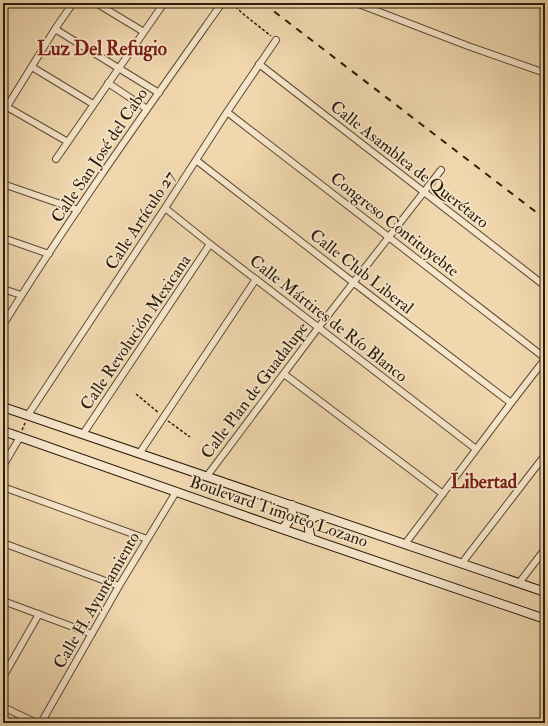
<svg xmlns="http://www.w3.org/2000/svg" width="548" height="726" font-family="'IM FELL Double Pica',serif">
<style>
.lines{fill:none;stroke-linecap:round;stroke-linejoin:round}
.street-casing{stroke:#5d4b34;stroke-width:8}
.secondary-casing{stroke:#2c1c0b;stroke-width:10}
.path{stroke:#2c1c0b;stroke-width:1.5;stroke-dasharray:3 2;stroke-linecap:butt}
.street{stroke:#f5e5ca;stroke-width:6}
.secondary{stroke:#f5e5ca;stroke-width:8}
.rail{stroke:#2c1c0b;stroke-width:2;stroke-dasharray:7 7;stroke-linecap:butt}
.labels{text-anchor:middle;stroke-width:3.5;stroke-linejoin:round;paint-order:stroke}
.street-label{font-size:17px;fill:#2c1c0b;stroke:#f5e5ca}
.quarter-label{font-size:19px;font-weight:bold;fill:#7a1f14;stroke:#f5e5ca}
</style>
<rect width="100%" height="100%" fill="#f0d7ae"/>
<filter id="stains"><feTurbulence type="fractalNoise" baseFrequency=".005" numOctaves="4"/><feColorMatrix values="0 0 0 0 .2 0 0 0 0 .09 0 0 0 0 .02 0 0 0 .5 -.17"/></filter>
<radialGradient id="worn" r=".72"><stop offset=".6" stop-color="#630" stop-opacity="0"/><stop offset="1" stop-color="#630" stop-opacity=".3"/></radialGradient>
<g class="lines">
<g class="street-casing">
<path id="street" d="M 96,3 L 144,32
M 356,3 L 468,46 L 545,73
M 55,29 L 159,93
M 259,64 L 545,286
M 32,67 L 93,104
M 108,83 L 147,109
M 7,107 L 68,142
M 227,112 L 545,358
M 3,113 L 55,29 L 73,3
M 56,159 L 164,3
M 196,160 L 354,283 L 511,403
M 3,184 L 78,210
M 165,208 L 210,244 L 476,449
M 3,238 L 49,254
M 3,289 L 21,295
M 3,325 C 71,215 147,109 222,3
M 284,374 L 443,494
M 28,415 L 165,208 L 227,112 L 276,40
M 83,434 L 210,244
M 139,454 L 256,279
M 3,466 L 20,437
M 207,476 L 318,328 L 441,170
M 3,487 L 147,539
M 3,543 L 119,586
M 405,544 L 511,403 L 545,359
M 462,563 L 545,455
M 519,583 L 545,549
M 3,601 L 92,634
M 3,677 L 39,614
M 3,707 L 37,723
M 41,723 L 119,586 L 176,492"/>
</g>
<g class="secondary-casing">
<path id="secondary" d="M 3,407 L 545,592
M 3,431 L 282,529 L 545,619
M 282,529 C 289,522 294,516 292,505
M 311,539 C 308,528 306,518 320,515"/>
</g>
<path class="path" d="M 232,3 L 242,13 L 271,36
M 136,394 L 159,413
M 168,421 L 190,437
M 22,430 L 25,423"/>
<use href="#street" class="street"/>
<use href="#secondary" class="secondary"/>
<path class="rail" d="M 263,3 L 545,219"/>
</g>
<g class="labels">
<g class="street-label">
<text transform="translate(99 155) rotate(-56)" y="6">Calle San José del Cabo</text>
<text transform="translate(410 164) rotate(38)" y="6">Calle Asamblea de Querétaro</text>
<text transform="translate(140 220) rotate(-57)" y="6">Calle Artículo 27</text>
<text transform="translate(395 224) rotate(38)" y="6">Congreso Contituyebte</text>
<text transform="translate(362 271) rotate(38)" y="6">Calle Club Liberal</text>
<text transform="translate(329 318) rotate(38)" y="6">Calle Mártires de Río Blanco</text>
<text transform="translate(135 332) rotate(-56)" y="6">Calle Revolución Mexicana</text>
<text transform="translate(254 390) rotate(-53)" y="6">Calle Plan de Guadalupe</text>
<text transform="translate(279 511) rotate(19)" y="6">Boulevard Timoteo Lozano</text>
<text transform="translate(96 600) rotate(-60)" y="6">Calle H. Ayuntamiento</text>
</g>
<g class="quarter-label">
<text x="102" y="55">Luz Del Refugio</text>
<text x="484" y="488">Libertad</text>
</g>
</g>
<rect width="548" height="726" fill="none" stroke="#f0d7ae" stroke-width="16"/>
<rect x="4" y="4" width="540" height="718" fill="none" stroke="#2c1c0b" stroke-width="2"/>
<rect x="8" y="8" width="532" height="710" fill="none" stroke="#2c1c0b"/>
<rect width="100%" height="100%" filter="url(#stains)"/>
<rect width="100%" height="100%" fill="url(#worn)"/>
</svg>
